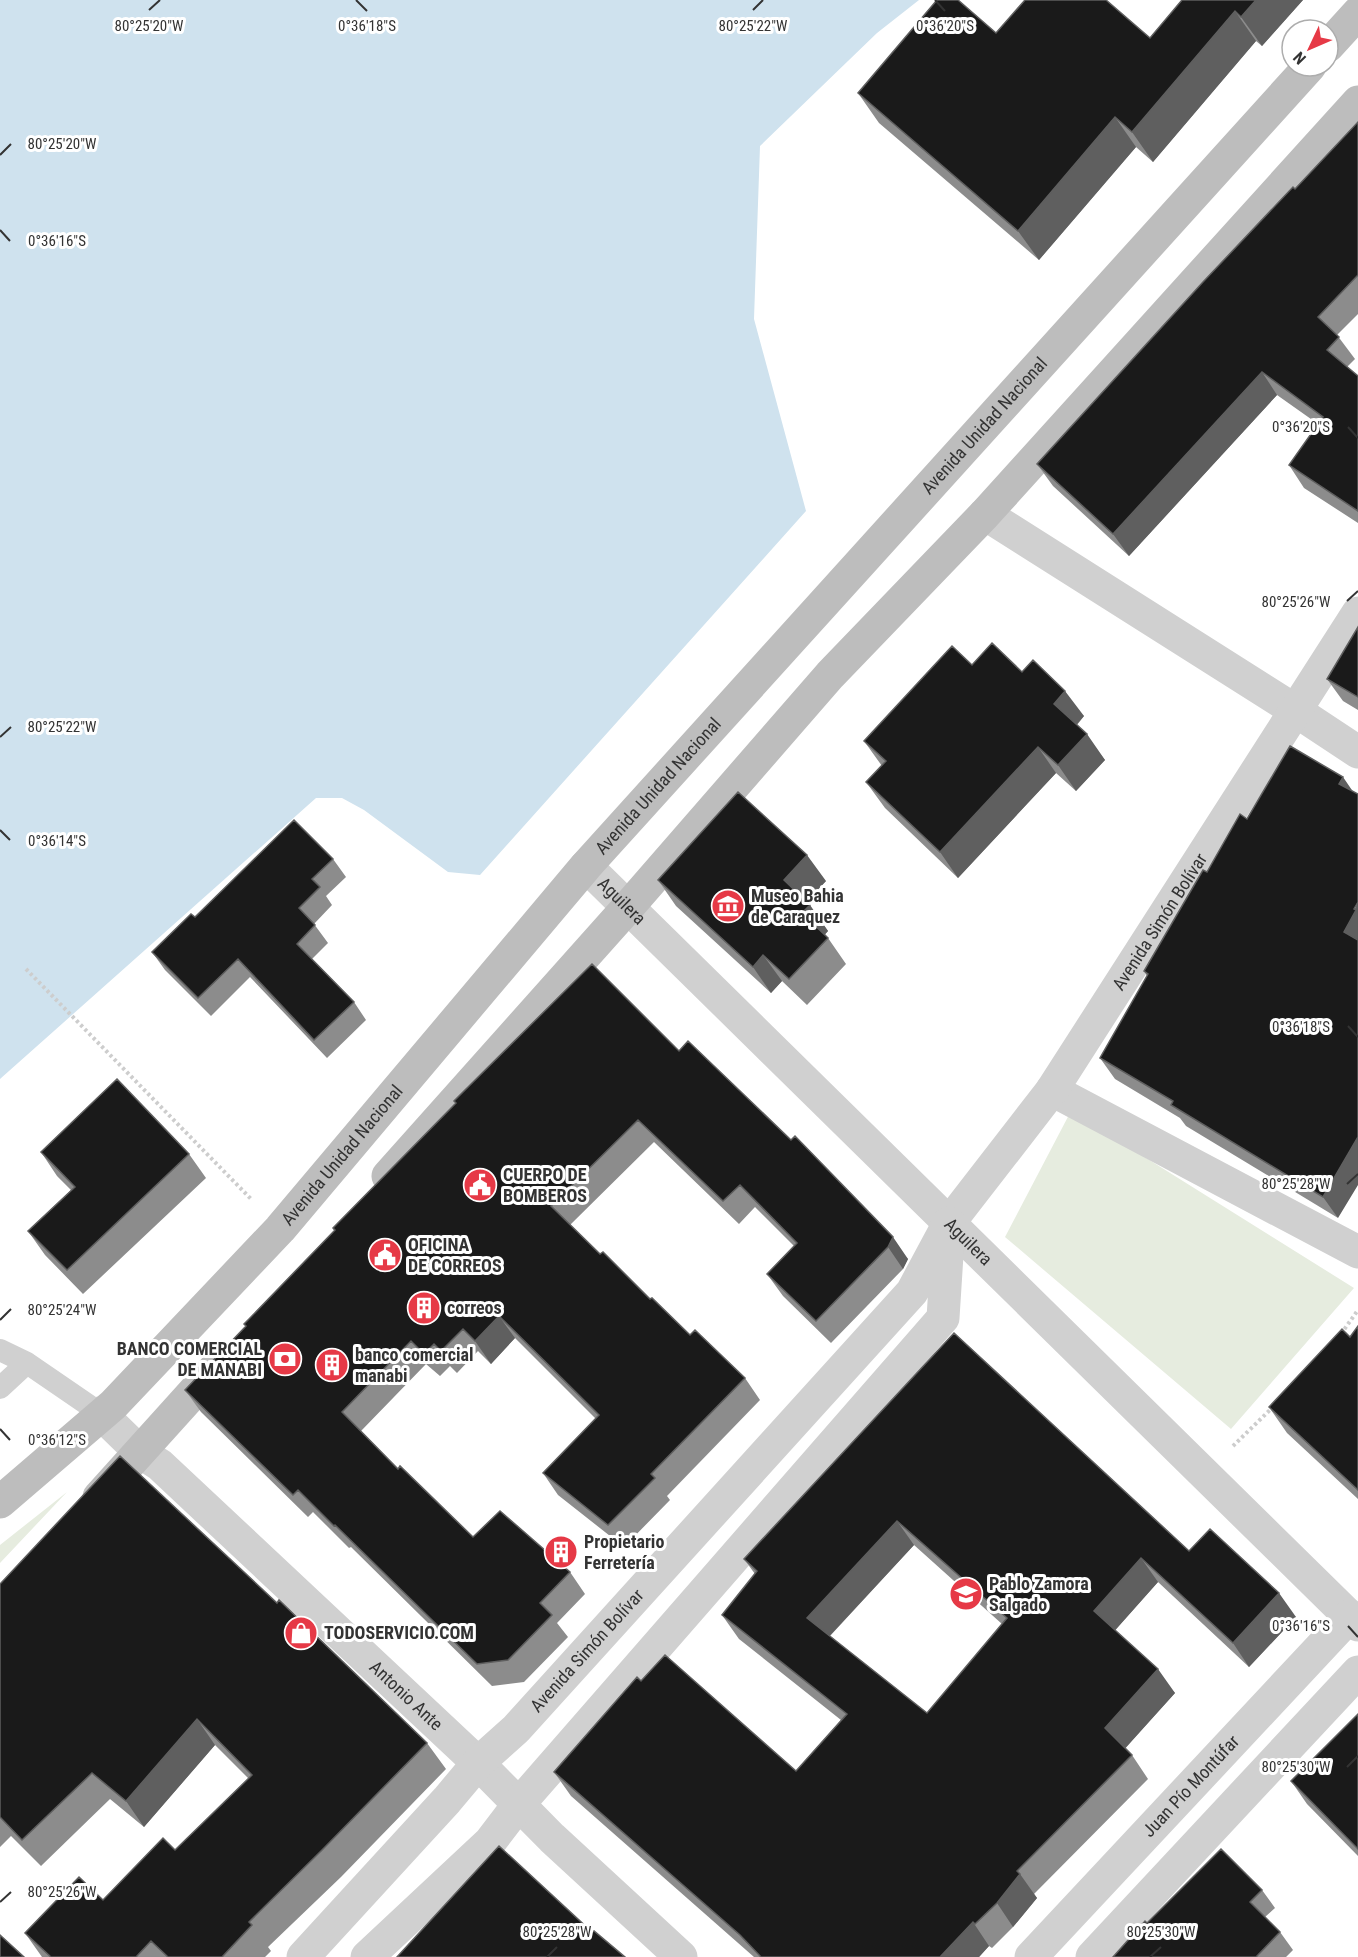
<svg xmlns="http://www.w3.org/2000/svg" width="1358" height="1957" font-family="'Roboto Condensed',sans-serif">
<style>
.green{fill:#e6ecdf}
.water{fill:#cfe2ee}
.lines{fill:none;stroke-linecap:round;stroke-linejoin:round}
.path{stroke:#cdcdcd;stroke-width:4;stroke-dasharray:3 3;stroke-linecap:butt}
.service{stroke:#d0d0d0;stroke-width:22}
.pedestrian{stroke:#d0d0d0;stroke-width:33}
.minor{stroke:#d0d0d0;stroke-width:33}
.secondary{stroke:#bdbdbd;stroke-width:33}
.wall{fill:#8c8c8c;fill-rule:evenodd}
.shaded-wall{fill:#5f5f5f}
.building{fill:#1a1a1a;stroke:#5f5f5f;stroke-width:1.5;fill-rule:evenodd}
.ticks{fill:none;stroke:#333;stroke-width:2}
.labels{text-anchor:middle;stroke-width:6;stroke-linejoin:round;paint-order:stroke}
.street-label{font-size:18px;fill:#333;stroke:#fff}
.poi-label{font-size:18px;font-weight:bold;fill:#333;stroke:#fff;text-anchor:start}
.ticks-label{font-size:15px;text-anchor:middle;fill:#333;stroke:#fff;stroke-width:6;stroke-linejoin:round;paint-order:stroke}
</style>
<rect width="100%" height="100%" fill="#fff"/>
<path class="green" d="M 1071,1111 L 1354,1288 L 1231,1429 L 1005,1237 Z
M 67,1492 L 0,1563 L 0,1545 Z"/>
<path class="water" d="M 0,0 L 919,0 L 877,33 L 760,146 L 754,319 L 806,511 L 480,875 L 448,872 L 364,810 L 342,798 L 316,798 L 0,1079 Z"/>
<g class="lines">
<path class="path" d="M 26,969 L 252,1200
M 1341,1334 L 1358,1310
M 1233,1446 L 1273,1407"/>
<path class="service" d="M 0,1350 L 27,1363 L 100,1413
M 0,1388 L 27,1363"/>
<path class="pedestrian" d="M 985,514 L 1296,711"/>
<g class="minor">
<path d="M 1296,711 L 1358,752"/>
<path id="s1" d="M 586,866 L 1358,1625"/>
<path d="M 1052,1090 L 1358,1252"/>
<path id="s2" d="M 949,1223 L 1052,1090 L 1358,613"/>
<path id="s3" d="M 100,1413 L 140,1452 L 160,1465 L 478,1763 L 552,1838 L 681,1957"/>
<path id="s4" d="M 303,1957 L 447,1800 L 478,1763 L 516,1729 L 912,1292 L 949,1223 L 943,1318 L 519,1804 L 490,1842 L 367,1957"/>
<path id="s5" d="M 1031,1957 L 1350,1616"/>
<path d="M 1092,1957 L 1358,1672"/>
</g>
<g class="secondary">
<path d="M 1328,46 L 1358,13"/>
<path d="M 388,1176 L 629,906 L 830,675 L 985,514 L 1358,102"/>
<path d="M 99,1497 L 219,1364"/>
<path id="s6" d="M 0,1502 L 113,1405 L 280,1229 L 586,866 L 1310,66"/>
</g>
</g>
<path class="wall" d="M 1182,0 L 1303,0 L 1262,46 L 1256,41 L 1153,162 L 1136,147 L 1039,260 L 879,123 L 858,93 L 996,33 L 1150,38 Z
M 1358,122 L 1358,314 L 1337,335 L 1355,359 L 1347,367 L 1358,376 L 1358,523 L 1304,488 L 1289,465 L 1318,424 L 1277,395 L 1129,556 L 1053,486 L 1037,464 Z
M 1358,627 L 1358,710 L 1343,701 L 1327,679 Z
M 972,665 L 1022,672 L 1084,716 L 1077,725 L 1105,760 L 1076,791 L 1056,773 L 958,878 L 885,808 L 866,782 L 882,766 L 864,741 Z
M 333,859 L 346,877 L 326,896 L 332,905 L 314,924 L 328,943 L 312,959 L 354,1002 L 366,1020 L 327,1058 L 250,977 L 211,1016 L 165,970 L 152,952 L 195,917 Z
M 1203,870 L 1338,1218 L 1186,1126 L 1180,1118 L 1115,1079 L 1100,1058 L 1147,976 L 1144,971 Z
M 658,880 L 826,881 L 807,902 L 828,931 L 825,934 L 828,938 L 846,964 L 807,1005 L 782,981 L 771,993 L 676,906 Z
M 679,1051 L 908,1259 L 903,1269 L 831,1343 L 783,1296 L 767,1274 L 794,1246 L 755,1207 L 739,1224 L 654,1142 L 570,1225 L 600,1254 L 690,1335 L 745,1378 L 760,1400 L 667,1496 L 670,1500 L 624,1547 L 558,1495 L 543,1473 L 596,1419 L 515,1338 L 491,1364 L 478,1351 L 457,1373 L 450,1366 L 440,1376 L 426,1364 L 361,1431 L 398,1469 L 473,1537 L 570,1572 L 585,1594 L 557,1623 L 568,1637 L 524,1682 L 492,1686 L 351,1547 L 349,1548 L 313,1512 L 308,1517 L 201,1412 L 185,1390 L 246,1327 L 244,1324 L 334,1231 L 333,1228 Z
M 41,1152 L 189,1154 L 206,1178 L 83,1294 L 45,1255 L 28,1231 L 71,1190 L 57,1176 Z
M 1358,1326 L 1358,1499 L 1287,1433 L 1269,1407 L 1350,1337 Z
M 954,1333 L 1189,1551 L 1296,1617 L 1249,1667 L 1158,1582 L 1115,1630 L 1175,1693 L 1125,1748 L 1132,1755 L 1148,1779 L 1034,1894 L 1037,1898 L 1013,1927 L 992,1948 L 989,1946 L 979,1957 L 754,1957 L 571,1796 L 554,1772 L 641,1681 L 796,1771 L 841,1720 L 739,1639 L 722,1615 L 755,1574 L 744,1559 ZM 914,1545 L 1002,1624 L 927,1713 L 830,1636 Z
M 0,1584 L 427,1743 L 446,1769 L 341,1877 L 268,1947 L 271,1951 L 265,1957 L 42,1957 L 25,1933 L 103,1900 L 175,1850 L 249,1779 L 215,1745 L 144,1827 L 110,1799 L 41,1866 L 11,1836 L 0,1847 Z
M 1358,1714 L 1358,1856 L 1307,1804 L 1291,1781 Z
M 1262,1890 L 1275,1908 L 1265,1917 L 1280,1932 L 1293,1950 L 1286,1957 L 1113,1957 Z"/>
<path class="shaded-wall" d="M 1256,0 L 1303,0 L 1262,46 L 1241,17 Z
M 1235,11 L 1256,41 L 1153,162 L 1132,132 Z
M 1115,117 L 1136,147 L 1039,260 L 1018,231 Z
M 1262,372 L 1277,395 L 1129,556 L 1113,534 Z
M 1065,691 L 1084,716 L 1072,730 L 1054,704 Z
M 1087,734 L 1105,760 L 1076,791 L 1058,765 Z
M 1038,747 L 1056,773 L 958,878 L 940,852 Z
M 1343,777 L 1358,799 L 1339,784 Z
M 807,855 L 826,881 L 802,906 L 784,880 Z
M 1358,902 L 1358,952 L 1344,932 Z
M 810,905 L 828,931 L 821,939 L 802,913 Z
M 763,955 L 782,981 L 771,993 L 753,967 Z
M 1358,1137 L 1358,1185 L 1338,1218 L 1323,1197 Z
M 893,1237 L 908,1259 L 903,1269 L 888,1247 Z
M 499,1316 L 515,1338 L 491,1364 L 475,1341 Z
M 897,1521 L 914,1545 L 824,1642 L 807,1618 Z
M 1141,1558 L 1158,1582 L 1111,1635 L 1094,1611 Z
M 1279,1593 L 1296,1617 L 1249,1667 L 1233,1643 Z
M 1158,1669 L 1175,1693 L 1122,1752 L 1105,1728 Z
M 197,1719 L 215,1745 L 144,1827 L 126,1801 Z
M 1020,1874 L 1037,1898 L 1013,1927 L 997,1903 Z
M 973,1922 L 989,1946 L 979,1957 L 940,1957 Z"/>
<path class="building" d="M 937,0 L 958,0 L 996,33 L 1025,0 L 1106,0 L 1150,38 L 1182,0 L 1256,0 L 1241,17 L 1235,11 L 1132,132 L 1115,117 L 1018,231 L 858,93 Z
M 1358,122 L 1358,275 L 1318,317 L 1339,337 L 1327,350 L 1358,376 L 1358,511 L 1289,465 L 1323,417 L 1262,372 L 1113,534 L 1037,464 L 1203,282 L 1293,187 L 1295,189 Z
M 1358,627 L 1358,697 L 1327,679 Z
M 992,643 L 1022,672 L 1033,660 L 1065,691 L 1054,704 L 1087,734 L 1058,765 L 1038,747 L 940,852 L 866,782 L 886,761 L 864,741 L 952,646 L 972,665 Z
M 1290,746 L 1343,777 L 1339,784 L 1358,794 L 1358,902 L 1354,909 L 1356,910 L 1344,932 L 1358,940 L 1358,1137 L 1323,1197 L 1171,1105 L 1173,1101 L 1100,1058 L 1148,974 L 1144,971 L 1203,870 L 1207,872 L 1240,814 L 1247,819 Z
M 738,792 L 807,855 L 784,880 L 810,905 L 802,913 L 828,938 L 789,979 L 763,955 L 753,967 L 658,880 Z
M 294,820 L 333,859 L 312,879 L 320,887 L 299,908 L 315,925 L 297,944 L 354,1002 L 314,1040 L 238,959 L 198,998 L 152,952 L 191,914 L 195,917 Z
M 592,964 L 679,1051 L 688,1041 L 791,1140 L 795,1136 L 893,1237 L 888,1247 L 816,1321 L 767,1274 L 797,1243 L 740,1185 L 723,1201 L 638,1120 L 551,1206 L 600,1254 L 603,1252 L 650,1299 L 652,1298 L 690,1335 L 695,1330 L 745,1378 L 651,1474 L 655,1478 L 608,1525 L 543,1473 L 599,1415 L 499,1316 L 475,1341 L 463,1329 L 441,1351 L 434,1344 L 424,1354 L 411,1341 L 342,1412 L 398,1469 L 400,1466 L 473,1537 L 500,1511 L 570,1572 L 540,1603 L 552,1615 L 508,1660 L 477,1664 L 335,1525 L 334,1526 L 298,1490 L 293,1495 L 185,1390 L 246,1326 L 244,1324 L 249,1319 L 335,1230 L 333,1228 L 456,1103 L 454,1101 Z
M 117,1079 L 189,1154 L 67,1270 L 28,1231 L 75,1187 L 41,1152 Z
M 1358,1326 L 1358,1490 L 1269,1407 L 1342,1329 L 1350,1337 Z
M 954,1333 L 1189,1551 L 1210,1529 L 1279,1593 L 1233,1643 L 1141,1558 L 1094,1611 L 1158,1669 L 1105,1728 L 1132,1755 L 1017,1871 L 1020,1874 L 997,1903 L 975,1924 L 973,1922 L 940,1957 L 761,1957 L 740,1935 L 554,1772 L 637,1677 L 641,1681 L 665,1655 L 796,1771 L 847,1714 L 722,1615 L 757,1571 L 744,1559 ZM 897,1521 L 1007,1618 L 927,1713 L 807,1618 Z
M 120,1456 L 277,1603 L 279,1600 L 427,1743 L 322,1850 L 249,1922 L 252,1925 L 222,1957 L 168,1957 L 151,1941 L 136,1957 L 51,1957 L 25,1933 L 79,1877 L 103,1900 L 163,1838 L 175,1850 L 252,1775 L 197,1719 L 126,1801 L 92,1773 L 22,1840 L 0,1817 L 0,1584 Z
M 1358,1714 L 1358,1849 L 1291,1781 Z
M 499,1846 L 592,1932 L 594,1931 L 625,1957 L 397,1957 Z
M 1221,1849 L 1262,1890 L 1250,1902 L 1280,1932 L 1256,1957 L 1113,1957 L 1145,1921 L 1147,1923 Z
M 0,1935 L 24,1957 L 0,1957 Z"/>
<path class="ticks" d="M 356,0 L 367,11M 935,0 L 945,11M 149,10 L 160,0M 753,10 L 763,0M 0,155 L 11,144M 0,230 L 10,241M 1348,427 L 1358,438M 1347,601 L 1358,591M 0,737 L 11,727M 0,830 L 10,840M 1348,1026 L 1358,1037M 1347,1184 L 1358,1174M 0,1320 L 11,1309M 0,1429 L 10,1440M 1348,1626 L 1358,1637M 1347,1767 L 1358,1756M 0,1902 L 11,1892M 547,1957 L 557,1947M 1150,1957 L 1161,1947"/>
<defs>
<g id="museum-disc" transform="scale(1.725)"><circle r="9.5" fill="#e63946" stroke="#fff"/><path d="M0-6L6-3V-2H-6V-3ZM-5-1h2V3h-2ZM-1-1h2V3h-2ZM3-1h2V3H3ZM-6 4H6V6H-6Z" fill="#fff"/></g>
<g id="civic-disc" transform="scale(1.725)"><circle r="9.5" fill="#e63946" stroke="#fff"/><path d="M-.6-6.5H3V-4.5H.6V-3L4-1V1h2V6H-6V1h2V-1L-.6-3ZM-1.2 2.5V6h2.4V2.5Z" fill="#fff"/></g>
<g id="building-disc" transform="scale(1.725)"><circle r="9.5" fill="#e63946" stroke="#fff"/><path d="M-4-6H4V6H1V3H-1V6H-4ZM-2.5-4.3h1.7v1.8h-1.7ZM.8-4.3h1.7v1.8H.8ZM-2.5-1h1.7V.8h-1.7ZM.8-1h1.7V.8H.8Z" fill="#fff"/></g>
<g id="bank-disc" transform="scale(1.725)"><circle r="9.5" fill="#e63946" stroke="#fff"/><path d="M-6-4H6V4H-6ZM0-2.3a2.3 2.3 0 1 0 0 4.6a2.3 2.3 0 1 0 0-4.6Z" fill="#fff"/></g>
<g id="school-disc" transform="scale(1.725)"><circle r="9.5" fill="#e63946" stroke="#fff"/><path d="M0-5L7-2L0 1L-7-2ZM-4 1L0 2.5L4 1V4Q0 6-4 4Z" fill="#fff"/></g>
<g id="shop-disc" transform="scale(1.725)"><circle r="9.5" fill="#e63946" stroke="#fff"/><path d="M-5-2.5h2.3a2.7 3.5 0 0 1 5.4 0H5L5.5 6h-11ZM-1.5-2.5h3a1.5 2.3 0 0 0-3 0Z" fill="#fff"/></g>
</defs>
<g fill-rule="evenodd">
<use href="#museum-disc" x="728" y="906"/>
<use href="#civic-disc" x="480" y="1185"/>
<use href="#civic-disc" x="385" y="1255"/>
<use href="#building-disc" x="424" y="1308"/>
<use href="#bank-disc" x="285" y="1359"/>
<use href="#building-disc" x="332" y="1365"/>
<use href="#building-disc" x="561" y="1552"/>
<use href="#school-disc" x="966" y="1594"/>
<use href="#shop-disc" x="301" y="1633"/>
</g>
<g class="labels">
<g class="street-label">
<text dy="6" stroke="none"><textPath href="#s6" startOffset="1460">Avenida Unidad Nacional</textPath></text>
<text dy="6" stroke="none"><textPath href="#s6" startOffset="974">Avenida Unidad Nacional</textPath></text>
<text dy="6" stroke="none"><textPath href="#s1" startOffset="50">Aguilera</textPath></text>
<text dy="6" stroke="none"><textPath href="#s2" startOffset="368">Avenida Simón Bolívar</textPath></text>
<text dy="6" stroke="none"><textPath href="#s6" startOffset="488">Avenida Unidad Nacional</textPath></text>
<text dy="6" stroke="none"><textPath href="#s1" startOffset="536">Aguilera</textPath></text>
<text dy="6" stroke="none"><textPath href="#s4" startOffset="418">Avenida Simón Bolívar</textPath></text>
<text dy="6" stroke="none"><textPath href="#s3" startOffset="417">Antonio Ante</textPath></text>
<text dy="6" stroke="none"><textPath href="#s5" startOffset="234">Juan Pío Montúfar</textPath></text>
</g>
<g class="poi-label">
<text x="751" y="902">Museo Bahia<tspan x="751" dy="21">de Caraquez</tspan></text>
<text x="503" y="1181">CUERPO DE<tspan x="503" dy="21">BOMBEROS</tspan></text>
<text x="408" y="1251">OFICINA<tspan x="408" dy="21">DE CORREOS</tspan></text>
<text x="447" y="1314">correos</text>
<text x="262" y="1355" text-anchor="end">BANCO COMERCIAL<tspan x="262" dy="21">DE MANABI</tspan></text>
<text x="355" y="1361">banco comercial<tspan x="355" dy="21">manabi</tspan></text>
<text x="584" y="1548">Propietario<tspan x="584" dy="21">Ferretería</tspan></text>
<text x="989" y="1590">Pablo Zamora<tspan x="989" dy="21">Salgado</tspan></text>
<text x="324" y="1639">TODOSERVICIO.COM</text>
</g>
</g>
<g class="ticks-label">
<text x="149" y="31">80°25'20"W</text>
<text x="753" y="31">80°25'22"W</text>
<text x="367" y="31">0°36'18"S</text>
<text x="945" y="31">0°36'20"S</text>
<text x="62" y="149">80°25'20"W</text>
<text x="57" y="246">0°36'16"S</text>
<text x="1301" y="432">0°36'20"S</text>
<text x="1296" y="607">80°25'26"W</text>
<text x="62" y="732">80°25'22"W</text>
<text x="57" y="846">0°36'14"S</text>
<text x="1301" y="1032">0°36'18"S</text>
<text x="1296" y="1189">80°25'28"W</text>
<text x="62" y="1315">80°25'24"W</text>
<text x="57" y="1445">0°36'12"S</text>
<text x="1301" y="1631">0°36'16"S</text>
<text x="1296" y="1772">80°25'30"W</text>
<text x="62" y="1897">80°25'26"W</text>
<text x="557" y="1937">80°25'28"W</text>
<text x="1161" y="1937">80°25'30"W</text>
</g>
<g transform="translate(1310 48) rotate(226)"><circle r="28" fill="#ffffff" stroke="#adadad" stroke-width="1.5"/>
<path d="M0-4.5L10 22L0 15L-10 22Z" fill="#e63946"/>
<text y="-9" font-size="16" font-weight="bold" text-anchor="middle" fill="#333333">N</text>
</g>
</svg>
